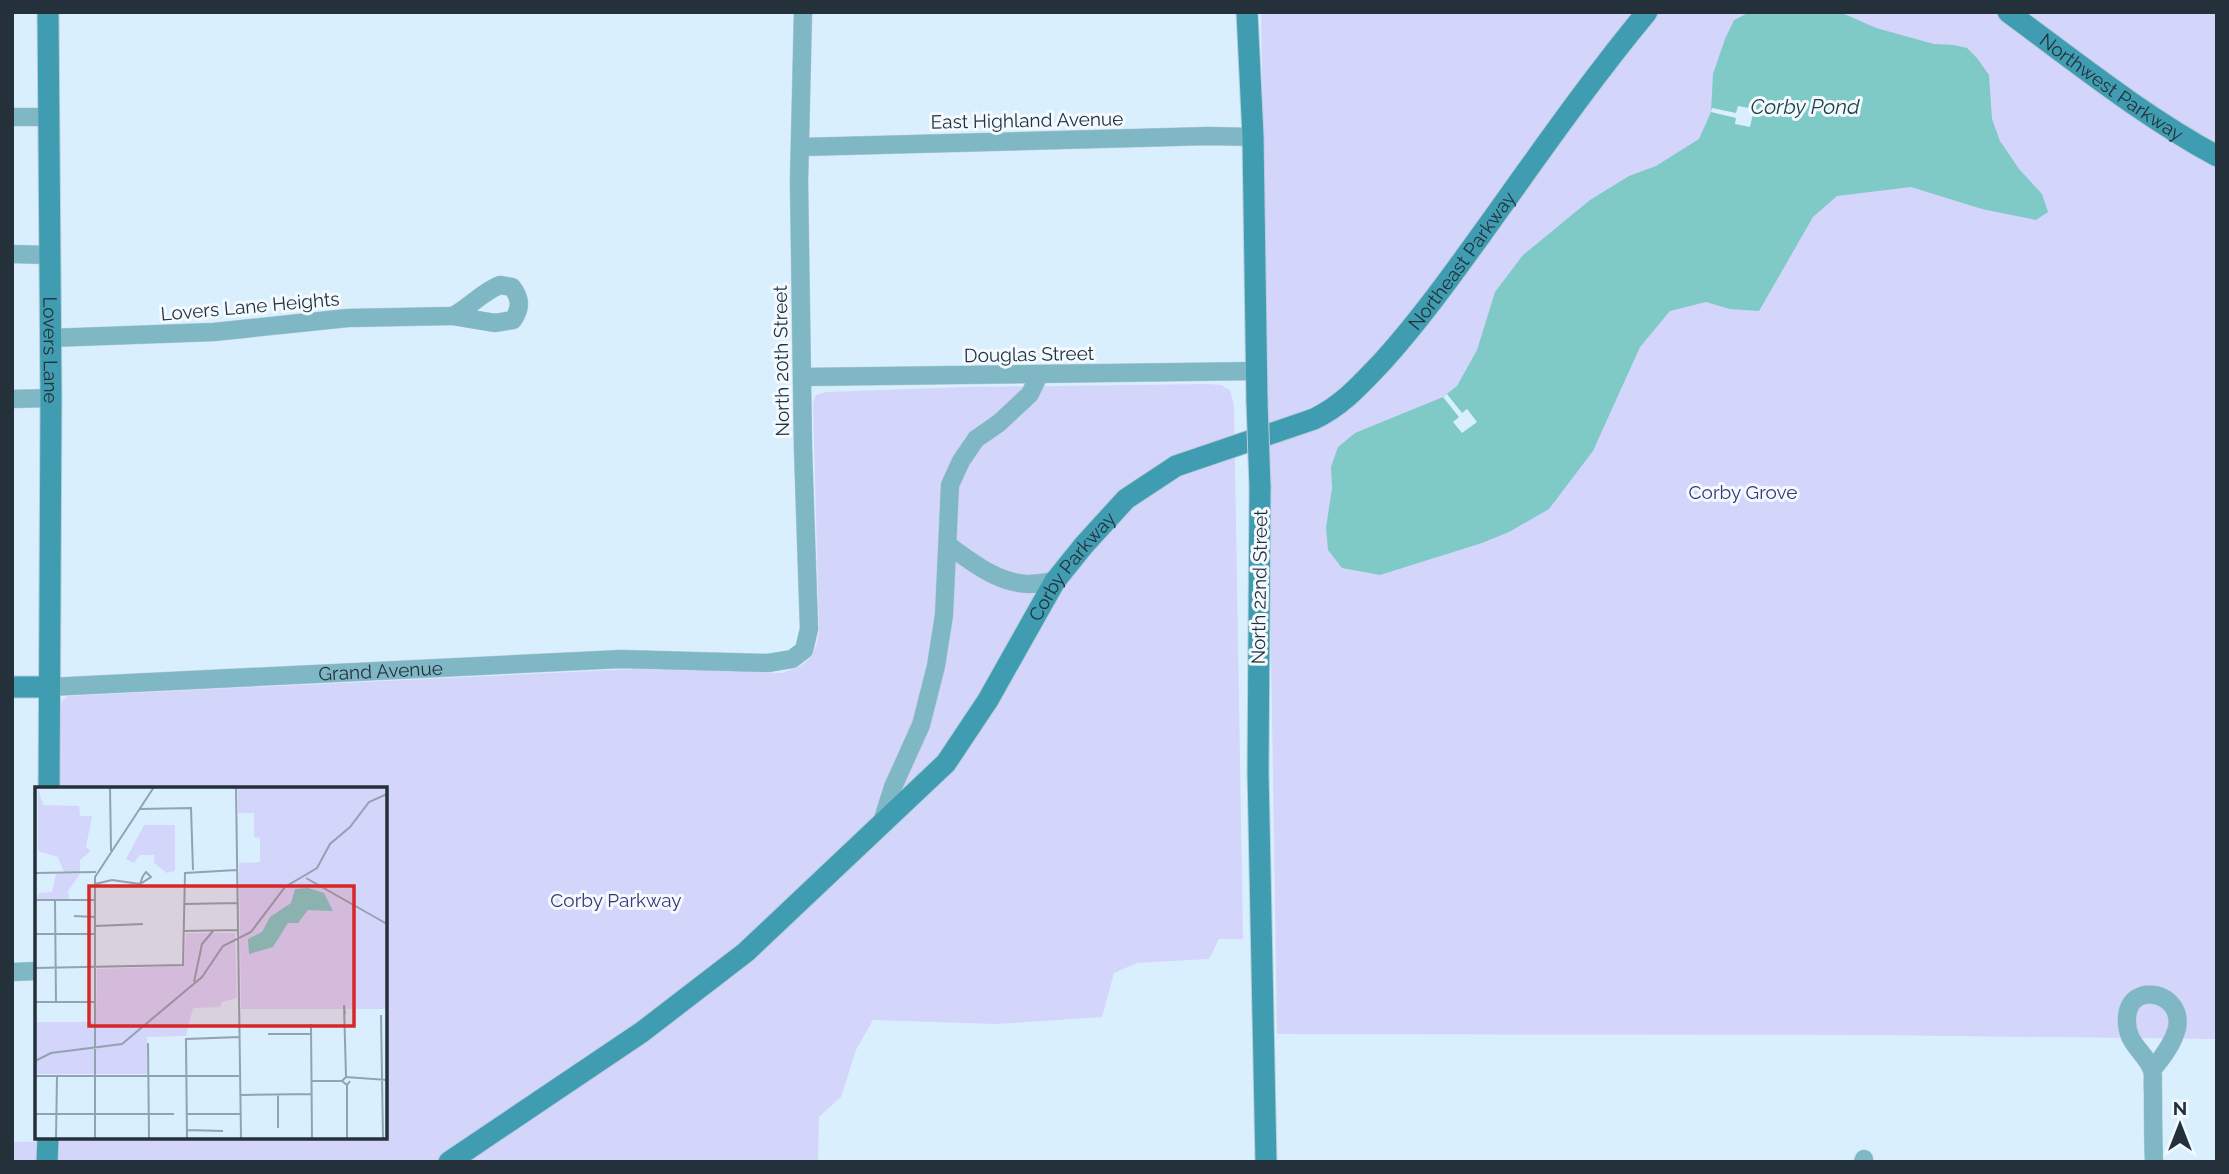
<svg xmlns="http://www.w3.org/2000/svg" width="2229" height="1174" font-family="Raleway,sans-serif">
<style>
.green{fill:#d4d5fb}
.water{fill:#7fcac7}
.pier{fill:#daeffe}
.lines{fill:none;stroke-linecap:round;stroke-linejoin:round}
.street-casing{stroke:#b9cddb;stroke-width:19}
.secondary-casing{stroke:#b9cddb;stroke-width:23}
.street{stroke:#80b7c5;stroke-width:18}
.secondary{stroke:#3f9cb1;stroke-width:21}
.secondary-bridge-casing{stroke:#b9cddb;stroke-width:23;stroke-linecap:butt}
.secondary-bridge{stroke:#3f9cb1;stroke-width:21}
.labels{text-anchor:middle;stroke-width:6;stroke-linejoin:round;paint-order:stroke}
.street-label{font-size:19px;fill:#24313b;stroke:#f3faff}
.park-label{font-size:19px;fill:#3d3675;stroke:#f3faff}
.water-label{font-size:21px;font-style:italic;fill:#1e4241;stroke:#f3faff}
.inset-road{fill:none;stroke:#91a3b0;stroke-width:2}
.view{fill:#d62828;fill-opacity:0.15;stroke:#d62828;stroke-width:3.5}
.inset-edge{fill:none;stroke:#24313b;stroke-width:3.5}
</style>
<rect width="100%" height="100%" fill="#daeffe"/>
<path class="green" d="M 1261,12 L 2217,12 L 2217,1039 L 1870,1035 L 1277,1034 Z
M 1207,384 L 1221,385 L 1230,390 L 1234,405 L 1243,939 L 1219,939 L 1209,959 L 1137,963 L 1114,973 L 1102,1017 L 995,1024 L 873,1020 L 856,1050 L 841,1097 L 819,1117 L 818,1162 L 12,1162 L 12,1142 L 59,1141 L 60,1137 L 385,1137 L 385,789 L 60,789 L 60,708 L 62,701 L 68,696 L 635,669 L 781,673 C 806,666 815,659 819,632 L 813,403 L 816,395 L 826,392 L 966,387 Z"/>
<path class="water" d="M 1750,12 L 1842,13 L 1876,28 L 1934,44 L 1954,45 L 1967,48 L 1977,58 L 1989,75 L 1992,119 L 2000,141 L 2019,169 L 2042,194 L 2048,212 L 2036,220 L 1982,209 L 1911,187 L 1837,196 L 1813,217 L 1759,311 L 1730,309 L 1706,302 L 1670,311 L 1640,347 L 1593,451 L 1549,509 L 1509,532 L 1482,543 L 1380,575 L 1342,568 L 1328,550 L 1326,528 L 1332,488 L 1331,467 L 1338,447 L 1355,433 L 1443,397 L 1457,386 L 1477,350 L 1495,292 L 1523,255 L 1590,200 L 1629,176 L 1656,166 L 1699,139 L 1711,112 L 1713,74 L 1725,39 L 1734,20 Z"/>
<path class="pier" d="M 1738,106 L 1754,109 L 1750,127 L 1735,124 L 1736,118 L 1711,112 L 1712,108 L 1736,113 Z
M 1447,394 L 1462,413 L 1467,409 L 1477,422 L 1462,433 L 1453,422 L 1459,417 L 1443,397 Z"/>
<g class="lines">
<g class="street-casing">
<g id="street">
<path d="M 12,117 L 47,117"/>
<path d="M 802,147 L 1209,136 L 1253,137"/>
<path d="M 12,254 L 49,255"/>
<path d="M 500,285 L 512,287 C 521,299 521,308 513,320 L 495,323 L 453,316 C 470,307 482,292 500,285 Z"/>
<path d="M 50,338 L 214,332 L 348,318 L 453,316"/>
<path d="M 803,377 L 1256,371"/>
<path d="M 12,399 L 51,398"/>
<path d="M 948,545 C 972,562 997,583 1028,584 C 1037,584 1046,582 1055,581"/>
<path id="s1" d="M 49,687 L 621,659 L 768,663 L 792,659 L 804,650 L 809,629 L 803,448 L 799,181 L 803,12"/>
<path d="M 881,825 L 893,787 L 921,725 L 936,666 L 944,615 L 950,485 L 961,461 L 976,439 L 999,423 L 1030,394 L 1039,375"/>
<path d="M 12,972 L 37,971"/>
<path d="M 2152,1070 C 2162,1058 2173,1044 2177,1028 C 2184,992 2130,980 2127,1017 C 2125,1044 2145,1051 2152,1070 C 2154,1076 2152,1085 2153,1091 C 2153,1115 2153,1138 2154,1162"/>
<path d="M 1863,1162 L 1864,1159"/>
</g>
</g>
<g class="secondary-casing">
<g id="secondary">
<path id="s2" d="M 48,12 L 51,398 L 49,789"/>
<path d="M 1247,12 L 1253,137 L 1257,402"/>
<path id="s3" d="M 2008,12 C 2076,62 2143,116 2217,156"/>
<path d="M 1260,487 L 1258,772 L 1266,1162"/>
<path d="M 12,687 L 49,687"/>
<path d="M 47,1162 L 48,1137"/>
<path id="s4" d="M 449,1162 L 642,1032 L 746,952 L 946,763 L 988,700 L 1055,581 L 1084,545 L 1126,499 L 1176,466 L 1314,419 C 1343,405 1361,384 1383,361 C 1419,321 1450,278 1481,235 C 1535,160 1588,83 1647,12"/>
</g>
</g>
<use href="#street" class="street"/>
<use href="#secondary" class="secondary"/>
<g class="secondary-bridge-casing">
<path id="secondary-bridge" d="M 1257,402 L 1260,487"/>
</g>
<use href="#secondary-bridge" class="secondary-bridge"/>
</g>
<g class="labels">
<g class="street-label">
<text dy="7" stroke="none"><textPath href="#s3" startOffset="128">Northwest Parkway</textPath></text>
<text transform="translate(1027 120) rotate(-1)" y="7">East Highland Avenue</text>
<text dy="7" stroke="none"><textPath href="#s4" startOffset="1384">Northeast Parkway</textPath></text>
<text transform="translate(250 306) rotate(-5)" y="7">Lovers Lane Heights</text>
<text dy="7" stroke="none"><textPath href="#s2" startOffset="338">Lovers Lane</textPath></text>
<text transform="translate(1029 354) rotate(-1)" y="7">Douglas Street</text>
<text transform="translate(781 361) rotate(-91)" y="7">North 20th Street</text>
<text dy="7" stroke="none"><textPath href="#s4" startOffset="873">Corby Parkway</textPath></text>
<text transform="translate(1259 587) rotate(-89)" y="7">North 22nd Street</text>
<text dy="7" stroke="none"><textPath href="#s1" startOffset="332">Grand Avenue</textPath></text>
</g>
<g class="park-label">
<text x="1743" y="499">Corby Grove</text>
<text x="616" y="907">Corby Parkway</text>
</g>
<g class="water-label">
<text x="1805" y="114">Corby Pond</text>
</g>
</g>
<g transform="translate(35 787)">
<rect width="352" height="352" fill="#daeffe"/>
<path d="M 203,0 L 352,0 L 352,222 L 206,222 L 204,76 L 225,75 L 225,51 L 219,50 L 219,26 L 203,26 ZM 3,1 L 8,18 L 44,19 L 45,29 L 57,29 L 51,60 L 56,64 L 45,73 L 45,85 L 29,85 L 23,70 L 3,64 ZM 109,38 L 140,38 L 140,84 L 132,86 L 119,76 L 119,68 L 105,68 L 99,76 L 91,72 ZM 21,87 L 45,87 L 33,104 L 34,112 L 2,112 L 4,106 L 17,105 ZM 151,146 L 200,146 L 202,211 L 187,215 L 185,220 L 158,221 L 151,249 L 112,250 L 112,287 L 0,287 L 0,231 L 2,235 L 61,235 L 62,182 L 149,179 Z" fill="#d4d5fb"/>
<path d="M 273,101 L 289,106 L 298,124 L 273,123 L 263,136 L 253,136 L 238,160 L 214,167 L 213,152 L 227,145 L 235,130 L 256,116 L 260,102 Z" fill="#7fcac7"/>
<path class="inset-road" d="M 75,0 L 76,64M 201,0 L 206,351M 105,22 L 156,21 L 158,83M 111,85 L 116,90 L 105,97 L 108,89 ZM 0,86 L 61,85M 271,91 L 352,137M 60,97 L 77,93 L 105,97M 0,113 L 59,113M 20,113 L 21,215M 149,117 L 203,116M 39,129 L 60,130M 60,139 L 108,137M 149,144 L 203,143M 0,147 L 60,147M 0,181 L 148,178 L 150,86 L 202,83M 159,195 L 167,157 L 178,144M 0,215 L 60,215M 310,227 L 309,218 L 311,290M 346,228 L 348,351M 276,237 L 277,351M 233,247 L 275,247M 113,256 L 114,351M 0,274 L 16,266 L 87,257 L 167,190 L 188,159 L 216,145 L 250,100 L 282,81 L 295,57 L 315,40 L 334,15 L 352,7M 0,289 L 204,289M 276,294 L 307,294M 315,294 L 312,298 L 307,294 L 311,290 L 352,293M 312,298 L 312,351M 243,307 L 243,341M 206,308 L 276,307M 0,327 L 139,327M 151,327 L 205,327M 152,343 L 188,344M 21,351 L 22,289M 60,351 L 60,90 L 119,0M 152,351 L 151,252 L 205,250"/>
<path class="view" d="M 54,99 L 319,99 L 319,239 L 54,239 Z"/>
<rect width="352" height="352" class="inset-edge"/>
</g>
<rect width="2229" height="1174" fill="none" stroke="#24313b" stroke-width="28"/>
<g transform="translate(2180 1125)" stroke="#f3faff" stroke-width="5" paint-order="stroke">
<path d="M0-5L12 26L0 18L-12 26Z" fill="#24313b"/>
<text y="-10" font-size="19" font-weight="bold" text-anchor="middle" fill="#24313b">N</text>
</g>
</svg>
